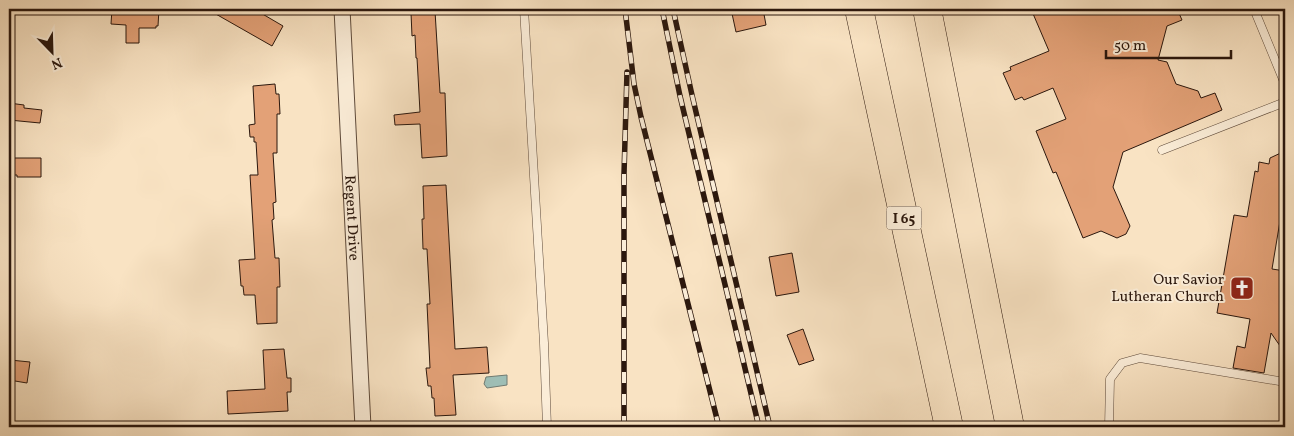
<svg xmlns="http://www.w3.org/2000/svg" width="1294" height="436" font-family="Vollkorn,serif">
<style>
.water{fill:#9ebeb5;stroke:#707b72}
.building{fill:#e3a177;stroke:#2b170d}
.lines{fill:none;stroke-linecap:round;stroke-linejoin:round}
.lane-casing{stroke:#5e4a3a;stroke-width:9}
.street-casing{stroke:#5e4a3a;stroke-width:17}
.highway-casing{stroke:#2b170d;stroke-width:29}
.lane{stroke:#fbedd8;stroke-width:8}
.street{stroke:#fbedd8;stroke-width:15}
.highway{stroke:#f9e3c3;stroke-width:28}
.rail-casing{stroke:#2b170d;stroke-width:5.5}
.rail{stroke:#fbedd8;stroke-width:4;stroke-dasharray:11;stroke-linecap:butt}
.labels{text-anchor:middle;stroke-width:4;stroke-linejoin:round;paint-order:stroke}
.shield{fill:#fbedd8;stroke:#69574a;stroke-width:1}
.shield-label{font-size:14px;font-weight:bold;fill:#2b170d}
.street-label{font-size:15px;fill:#2b170d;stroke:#fbedd8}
.poi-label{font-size:15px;fill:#2b170d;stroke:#fbedd8;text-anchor:end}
</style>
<rect width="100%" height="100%" fill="#f9e3c3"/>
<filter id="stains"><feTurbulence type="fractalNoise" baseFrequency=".004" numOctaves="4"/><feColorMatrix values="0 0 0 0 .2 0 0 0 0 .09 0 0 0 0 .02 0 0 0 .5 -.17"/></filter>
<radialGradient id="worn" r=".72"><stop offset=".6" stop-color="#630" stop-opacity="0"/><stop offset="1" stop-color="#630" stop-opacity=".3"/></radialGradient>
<path class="water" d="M 507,375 L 507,385 L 487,388 L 484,384 L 486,377 Z"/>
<path class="building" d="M 112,9 L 159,9 L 158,26 L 156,26 L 156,28 L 139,28 L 139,43 L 126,43 L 126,25 L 111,24 Z
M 207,9 L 254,9 L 283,26 L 272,46 Z
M 731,9 L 763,9 L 766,25 L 736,32 Z
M 1031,9 L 1170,9 L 1178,11 L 1182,20 L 1167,26 L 1158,60 L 1167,62 L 1176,84 L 1198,91 L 1201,98 L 1215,93 L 1222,110 L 1123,152 L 1113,187 L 1130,226 L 1126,234 L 1117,238 L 1101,231 L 1083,238 L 1056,172 L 1053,173 L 1036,131 L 1066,119 L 1053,88 L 1024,100 L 1022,97 L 1015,100 L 1003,73 L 1011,70 L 1010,67 L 1049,51 Z
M 435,11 L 440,93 L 445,93 L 447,156 L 422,158 L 420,124 L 395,125 L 394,115 L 420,112 L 417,58 L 416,58 L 415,35 L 412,36 L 411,13 Z
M 275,84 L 276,94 L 279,94 L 280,114 L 277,114 L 277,153 L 273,153 L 276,202 L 273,203 L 274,219 L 272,220 L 275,258 L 279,258 L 280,287 L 277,287 L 277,323 L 257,324 L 255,295 L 244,295 L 243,286 L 241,286 L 239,260 L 255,259 L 250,175 L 258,175 L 256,142 L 254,142 L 254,137 L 250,137 L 249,125 L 255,124 L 253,86 Z
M 9,103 L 24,105 L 24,108 L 42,110 L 40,123 L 9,120 Z
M 1285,151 L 1285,222 L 1280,221 L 1272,269 L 1285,271 L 1285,353 L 1271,333 L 1264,373 L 1233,368 L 1237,346 L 1245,348 L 1250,319 L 1217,313 L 1234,215 L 1247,217 L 1255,171 L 1258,172 L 1259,162 L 1269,164 L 1270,158 Z
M 9,158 L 41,158 L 41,177 L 17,177 L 17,175 L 9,175 Z
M 446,185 L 455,349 L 487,347 L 489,373 L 453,375 L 456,415 L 435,416 L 434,398 L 432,398 L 431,386 L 428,386 L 426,368 L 430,368 L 427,304 L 430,304 L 427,249 L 423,249 L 422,219 L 424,219 L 423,186 Z
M 792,253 L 799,292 L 776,296 L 769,257 Z
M 803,329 L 814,360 L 799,365 L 787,335 Z
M 284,349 L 287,378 L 291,378 L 291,392 L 287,392 L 288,411 L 228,414 L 227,391 L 265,389 L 263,350 Z
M 10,360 L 30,362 L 27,383 L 9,380 Z"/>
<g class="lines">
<g class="lane-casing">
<path id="lane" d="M 524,9 L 544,343 L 547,427
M 1254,9 L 1285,84
M 1162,150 L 1285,102
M 1109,427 L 1110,379 L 1122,363 L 1140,358 L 1285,382"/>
</g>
<g class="street-casing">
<g id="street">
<path id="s1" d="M 342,9 L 363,427"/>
</g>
</g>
<g class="highway-casing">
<path id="highway" d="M 859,9 L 949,427
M 927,9 L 1010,427"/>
</g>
<use href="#lane" class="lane"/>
<use href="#street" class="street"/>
<use href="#highway" class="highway"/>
<g class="rail-casing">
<path id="rail" d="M 625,9 L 634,84 L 641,117 L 719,427
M 662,9 L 680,96 L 759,427
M 673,9 L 692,95 L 770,427
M 624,427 L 624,174 L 627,72"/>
</g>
<use href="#rail" class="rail"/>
</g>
<defs>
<g id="church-square" transform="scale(1.25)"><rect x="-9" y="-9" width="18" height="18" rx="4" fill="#8f2418" stroke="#fbedd8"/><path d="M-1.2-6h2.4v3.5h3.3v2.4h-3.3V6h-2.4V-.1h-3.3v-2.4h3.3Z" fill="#fff"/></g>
</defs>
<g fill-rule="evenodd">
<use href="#church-square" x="1242" y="288"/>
</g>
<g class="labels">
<rect class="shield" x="886.5" y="206.5" width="35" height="23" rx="4"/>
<g class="shield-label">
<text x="904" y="223">I 65</text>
</g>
<g class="street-label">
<text dy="5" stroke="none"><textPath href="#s1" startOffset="209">Regent Drive</textPath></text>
</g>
<g class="poi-label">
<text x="1224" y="284">Our Savior<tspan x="1224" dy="17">Lutheran Church</tspan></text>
</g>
</g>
<rect width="1294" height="436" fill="none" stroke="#f9e3c3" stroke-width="30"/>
<rect x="10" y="10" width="1274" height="416" fill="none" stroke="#2b170d" stroke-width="2.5"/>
<rect x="15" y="15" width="1264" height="406" fill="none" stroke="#2b170d"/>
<g transform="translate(52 52) rotate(157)" stroke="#fbedd8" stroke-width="4" paint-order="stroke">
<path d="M0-4L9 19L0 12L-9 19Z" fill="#2b170d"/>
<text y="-8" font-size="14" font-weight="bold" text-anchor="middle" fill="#2b170d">N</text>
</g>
<path d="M1106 50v8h125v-8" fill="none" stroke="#2b170d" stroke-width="2.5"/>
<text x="1114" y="50" font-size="15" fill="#2b170d" stroke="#fbedd8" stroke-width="4" paint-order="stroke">50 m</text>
<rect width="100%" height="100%" filter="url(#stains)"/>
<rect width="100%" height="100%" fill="url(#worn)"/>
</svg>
